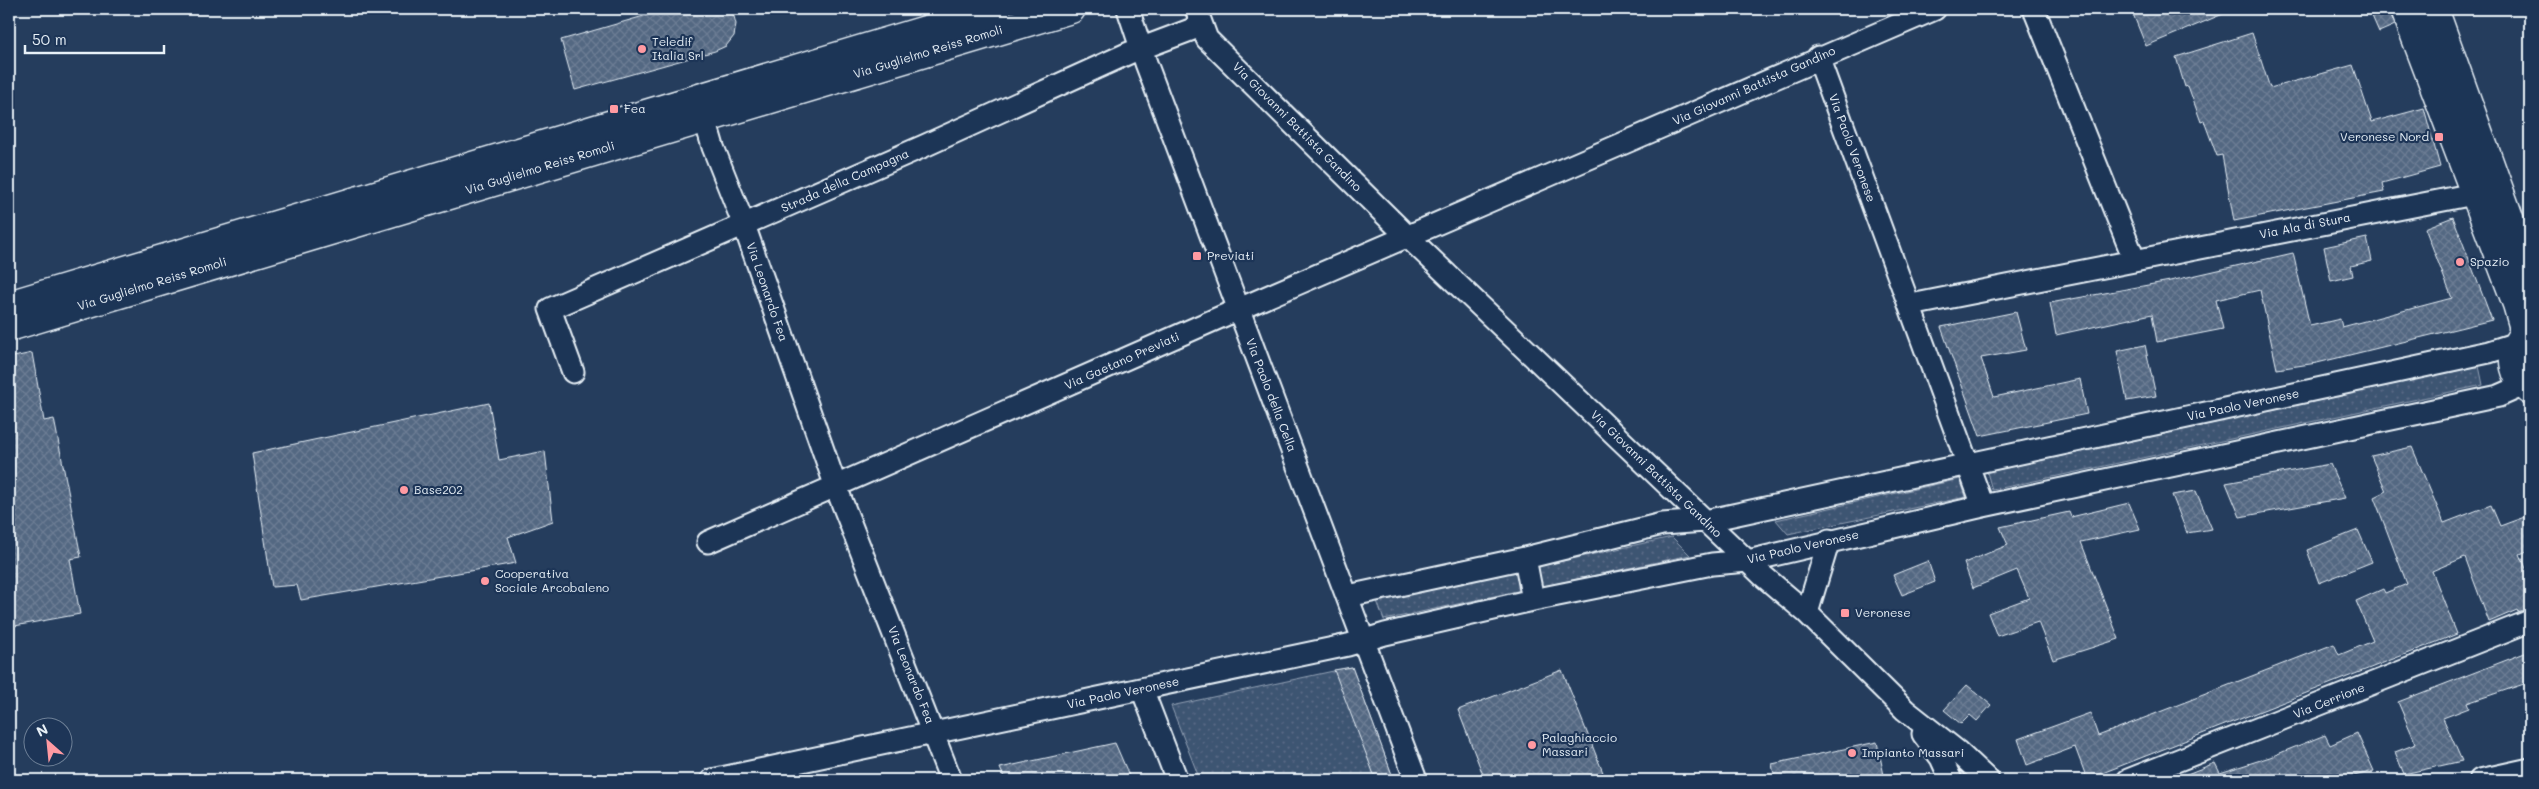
<svg xmlns="http://www.w3.org/2000/svg" width="2539" height="789" font-family="Mali,sans-serif">
<style>
.grass{fill:url(#grass-dots);stroke:#93a2b5}
.building{fill:url(#building-cross-hatch);stroke:#e8f1f8}
.lines{fill:none;stroke-linecap:round;stroke-linejoin:round}
.street-casing{stroke:#e8f1f8;stroke-width:25}
.secondary-casing{stroke:#e8f1f8;stroke-width:31}
.street{stroke:#1d3557;stroke-width:21}
.secondary{stroke:#1d3557;stroke-width:28}
.poi-dot{fill:#ff9aa2;stroke:#1d3557;stroke-width:2}
.labels{text-anchor:middle;stroke-width:4.5;stroke-linejoin:round;paint-order:stroke}
.poi-label{font-size:12px;fill:#e8f1f8;stroke:#1d3557;text-anchor:start}
.street-label{font-size:12px;fill:#e8f1f8;stroke:#1d3557}
</style>
<defs>
<pattern id="grass-dots" width="8" height="8" patternUnits="userSpaceOnUse" patternTransform="scale(1.25)"><rect width="8" height="8" fill="#3e5472"/><path d="M2 2h.1M6 6h.1" fill="none" stroke="#5a6d87" stroke-width="1.8" stroke-linecap="round"/></pattern>
<pattern id="building-cross-hatch" width="8" height="8" patternUnits="userSpaceOnUse" patternTransform="scale(1.25)"><rect width="8" height="8" fill="#536782"/><path d="M0 0l8 8M0 8l8-8" fill="none" stroke="#6c7d94"/></pattern>
</defs>
<rect width="100%" height="100%" fill="#253d5d"/>
<filter id="ink" filterUnits="userSpaceOnUse"><feTurbulence type="fractalNoise" baseFrequency=".02" numOctaves="2"/><feDisplacementMap in="SourceGraphic" scale="10" xChannelSelector="R" yChannelSelector="G"/><feConvolveMatrix kernelMatrix="1 2 1 2 8 2 1 2 1" color-interpolation-filters="sRGB"/></filter>
<g filter="url(#ink)">
<path class="grass" d="M 2479,366 L 2483,385 L 1992,490 L 1987,472 Z
M 1960,479 L 1966,497 L 1788,534 L 1776,520 Z
M 1672,537 L 1690,555 L 1540,587 L 1535,567 Z
M 1518,570 L 1522,590 L 1384,620 L 1377,601 Z
M 1352,667 L 1394,780 L 1200,780 L 1171,706 Z"/>
<path class="building" d="M 668,9 L 732,9 L 736,24 L 734,36 L 726,46 L 715,51 L 575,90 L 561,40 Z
M 2131,9 L 2235,9 L 2146,46 Z
M 2369,9 L 2389,9 L 2395,25 L 2379,32 Z
M 2252,33 L 2270,88 L 2353,65 L 2372,122 L 2424,108 L 2440,167 L 2382,183 L 2384,192 L 2234,221 L 2222,155 L 2217,156 L 2204,121 L 2201,122 L 2188,86 L 2185,87 L 2176,57 Z
M 2453,217 L 2492,320 L 2317,363 L 2277,369 L 2260,290 L 2216,300 L 2223,329 L 2157,342 L 2152,314 L 2056,335 L 2050,303 L 2170,281 L 2293,253 L 2310,326 L 2340,319 L 2342,327 L 2452,298 L 2425,228 Z
M 2367,238 L 2372,261 L 2351,266 L 2353,276 L 2331,281 L 2324,247 Z
M 2016,312 L 2026,350 L 1981,358 L 1994,397 L 2080,379 L 2087,414 L 1980,436 L 1941,327 Z
M 2145,345 L 2156,396 L 2127,401 L 2117,351 Z
M 32,353 L 44,421 L 54,419 L 81,557 L 70,559 L 80,614 L 9,627 L 9,358 Z
M 489,403 L 499,460 L 545,451 L 553,521 L 508,537 L 516,563 L 301,600 L 297,585 L 272,587 L 252,453 Z
M 2412,447 L 2444,523 L 2491,505 L 2500,526 L 2530,515 L 2530,550 L 2520,554 L 2530,578 L 2530,608 L 2518,612 L 2517,610 L 2489,622 L 2465,557 L 2432,571 L 2457,634 L 2087,779 L 2075,747 L 2027,765 L 2018,739 L 2090,713 L 2098,736 L 2334,644 L 2339,655 L 2373,641 L 2356,601 L 2383,589 L 2385,593 L 2407,584 L 2374,497 L 2386,491 L 2371,456 Z
M 2330,464 L 2345,498 L 2240,517 L 2226,483 Z
M 2196,491 L 2212,529 L 2187,533 L 2172,495 Z
M 2129,503 L 2140,529 L 2081,542 L 2119,639 L 2053,660 L 2038,622 L 1997,636 L 1988,613 L 2029,598 L 2017,570 L 1973,588 L 1964,563 L 2008,545 L 2000,527 L 2069,512 L 2071,517 Z
M 2358,530 L 2372,562 L 2319,583 L 2307,550 Z
M 1928,561 L 1935,582 L 1902,595 L 1893,575 Z
M 2530,651 L 2530,682 L 2467,703 L 2469,708 L 2443,718 L 2462,761 L 2404,774 L 2395,752 L 2416,744 L 2398,702 Z
M 1352,667 L 1394,780 L 1376,780 L 1334,670 Z
M 1562,670 L 1606,780 L 1485,780 L 1458,710 Z
M 1967,685 L 1991,705 L 1977,721 L 1970,715 L 1961,724 L 1944,710 Z
M 2357,733 L 2374,771 L 2338,780 L 2172,780 L 2215,763 L 2220,773 L 2270,757 L 2325,735 L 2330,745 Z
M 1877,742 L 1885,780 L 1775,780 L 1772,764 Z
M 1115,743 L 1131,780 L 1005,780 L 1000,768 Z"/>
<g class="lines">
<g class="street-casing">
<path id="street" d="M 1128,9 L 1146,63 L 1416,780
M 1196,9 L 1207,39 L 1409,238 L 1762,575 L 1807,613 L 1905,710 L 1957,751 L 1988,780
M 2034,9 L 2134,259
M 1818,57 L 1983,506
M 701,106 L 713,147 L 744,225 L 836,487 L 951,780
M 1911,305 L 2489,191
M 573,372 L 550,309 L 924,146 L 1129,53 L 1201,26
M 708,542 L 1239,309 L 1935,9
M 1525,558 L 1533,600
M 1348,596 L 1525,558 L 1662,524 L 1705,521 L 2489,352 L 2517,343
M 1807,613 L 1829,540
M 1142,689 L 1177,780
M 1923,734 L 1941,758 L 1951,780
M 712,780 L 1348,645 L 1385,634 L 1533,600 L 1712,564 L 1748,561 L 1983,506 L 2499,396 L 2524,385
M 2128,780 L 2530,621
M 2480,780 L 2530,769"/>
</g>
<g class="secondary-casing">
<path id="secondary" d="M 2405,9 L 2517,304 L 2523,325 L 2523,335
M 2434,9 L 2530,276
M 9,305 L 996,9
M 9,327 L 1071,9
M 2530,329 C 2508,344 2509,374 2530,390"/>
</g>
<use href="#street" class="street"/>
<use href="#secondary" class="secondary"/>
</g>
</g>
<g class="poi-dot">
<circle cx="642" cy="49" r="5"/>
<rect x="609" y="104" width="10" height="10" rx="2.5"/>
<rect x="2434" y="132" width="10" height="10" rx="2.5"/>
<rect x="1192" y="251" width="10" height="10" rx="2.5"/>
<circle cx="2460" cy="262" r="5"/>
<circle cx="404" cy="490" r="5"/>
<circle cx="485" cy="581" r="5"/>
<rect x="1840" y="608" width="10" height="10" rx="2.5"/>
<circle cx="1532" cy="745" r="5"/>
<circle cx="1852" cy="753" r="5"/>
</g>
<g class="labels">
<g class="poi-label">
<text x="652" y="46">Teledif<tspan x="652" dy="14">Italia Srl</tspan></text>
<text x="624" y="113">Fea</text>
<text x="2429" y="141" text-anchor="end">Veronese Nord</text>
<text x="1207" y="260">Previati</text>
<text x="2470" y="266">Spazio</text>
<text x="414" y="494">Base202</text>
<text x="495" y="578">Cooperativa<tspan x="495" dy="14">Sociale Arcobaleno</tspan></text>
<text x="1855" y="617">Veronese</text>
<text x="1542" y="742">Palaghiaccio<tspan x="1542" dy="14">Massari</tspan></text>
<text x="1862" y="757">Impianto Massari</text>
</g>
<g class="street-label">
<text transform="translate(928 52) rotate(-17)" y="4">Via Guglielmo Reiss Romoli</text>
<text transform="translate(1754 86) rotate(-24)" y="4">Via Giovanni Battista Gandino</text>
<text transform="translate(1297 127) rotate(45)" y="4">Via Giovanni Battista Gandino</text>
<text transform="translate(1852 148) rotate(70)" y="4">Via Paolo Veronese</text>
<text transform="translate(540 168) rotate(-17)" y="4">Via Guglielmo Reiss Romoli</text>
<text transform="translate(845 181) rotate(-24)" y="4">Strada della Campagna</text>
<text transform="translate(2305 226) rotate(-11)" y="4">Via Ala di Stura</text>
<text transform="translate(152 284) rotate(-17)" y="4">Via Guglielmo Reiss Romoli</text>
<text transform="translate(767 292) rotate(71)" y="4">Via Leonardo Fea</text>
<text transform="translate(1122 361) rotate(-24)" y="4">Via Gaetano Previati</text>
<text transform="translate(1271 395) rotate(69)" y="4">Via Paolo della Cella</text>
<text transform="translate(2243 405) rotate(-12)" y="4">Via Paolo Veronese</text>
<text transform="translate(1656 474) rotate(44)" y="4">Via Giovanni Battista Gandino</text>
<text transform="translate(1803 547) rotate(-13)" y="4">Via Paolo Veronese</text>
<text transform="translate(911 675) rotate(68)" y="4">Via Leonardo Fea</text>
<text transform="translate(1123 693) rotate(-12)" y="4">Via Paolo Veronese</text>
<text transform="translate(2329 701) rotate(-22)" y="4">Via Cerrione</text>
</g>
</g>
<rect width="2539" height="789" fill="none" stroke="#1d3557" stroke-width="30"/>
<rect x="15" y="15" width="2509" height="759" fill="none" stroke="#e8f1f8" stroke-width="2" filter="url(#ink)"/>
<g transform="translate(48 742) rotate(333)"><circle r="24" fill="#1d3557" stroke="#6e8097"/>
<path d="M0-4L9 19L0 12L-9 19Z" fill="#ff9aa2"/>
<text y="-8" font-size="14" font-weight="bold" text-anchor="middle" fill="#e8f1f8">N</text>
</g>
<path d="M25 45v8h139v-8" fill="none" stroke="#e8f1f8" stroke-width="2.5"/>
<text x="32" y="45" font-size="15" fill="#e8f1f8" stroke="#1d3557" stroke-width="4" paint-order="stroke">50 m</text>
</svg>
